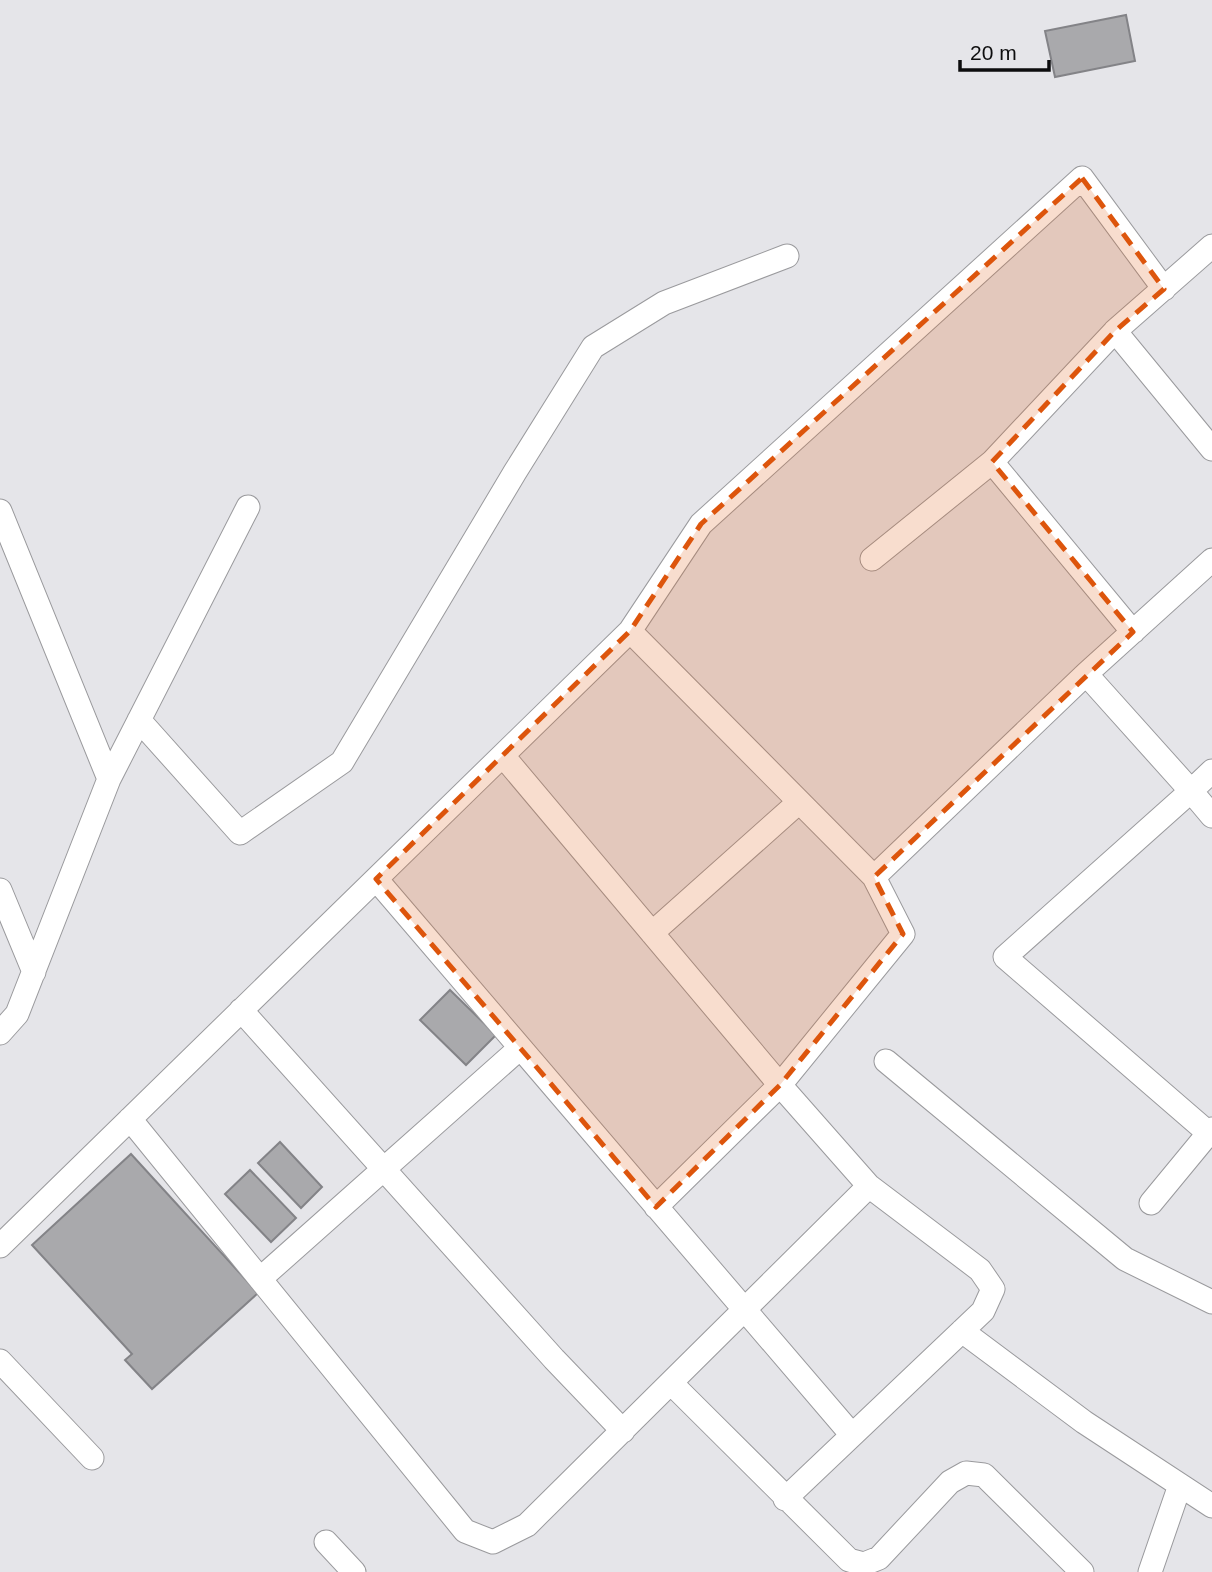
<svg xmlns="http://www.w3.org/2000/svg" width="1212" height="1572" font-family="Helvetica,sans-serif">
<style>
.building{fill:#a9a9ac;stroke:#838387;stroke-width:2}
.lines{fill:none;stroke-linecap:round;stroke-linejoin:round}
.minor-casing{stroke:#9a9a9d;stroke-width:25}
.minor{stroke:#fff;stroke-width:23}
.marked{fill:#dd550c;fill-opacity:0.2;stroke:#dd550c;stroke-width:5;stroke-dasharray:14 9;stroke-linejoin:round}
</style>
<rect width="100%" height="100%" fill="#e5e5e9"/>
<path class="building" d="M 1126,15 L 1135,61 L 1055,77 L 1045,31 Z
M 450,990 L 496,1035 L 466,1065 L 420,1020 Z
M 280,1142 L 322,1187 L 301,1208 L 258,1163 Z
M 131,1154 L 258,1293 L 152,1389 L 125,1360 L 132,1354 L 32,1245 Z
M 250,1170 L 296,1218 L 271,1242 L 225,1194 Z"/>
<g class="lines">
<g class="minor-casing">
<path id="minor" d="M 1115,331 L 1212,449
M 992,462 L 1133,632
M 0,511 L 109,779
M 872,559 L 992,462 L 1115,331 L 1212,246
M 1212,560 L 1086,674 L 1191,791 L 1212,771
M 630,631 L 701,524 L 1082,178 L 1164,289
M 139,720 L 240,833 L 342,762 L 515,472 L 593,347 L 664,303 L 787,256
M 504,757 L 780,1085 L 869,1186 L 980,1270 L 993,1289 L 983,1311 L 785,1499
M 1212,816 L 1191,791 L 1005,957 L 1212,1136
M 874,877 L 1086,674
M 376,879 L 852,1435
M 0,890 L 34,972
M 652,933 L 799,802
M 241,1010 L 554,1359 L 623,1431
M 0,1033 L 17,1014 L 109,779 L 248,507
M 886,1061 L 1125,1259 L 1212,1302
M 130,1119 L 465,1531 L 493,1542 L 527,1525 L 869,1186
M 1151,1203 L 1212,1129
M 0,1246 L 630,631 L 874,877 L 903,934 L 780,1085 L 656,1207
M 260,1279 L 520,1048
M 962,1331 L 1084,1422 L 1212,1506
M 0,1361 L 92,1458
M 671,1383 L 849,1560 L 864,1564 L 879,1558 L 950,1482 L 966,1473 L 984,1475 L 1082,1572
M 326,1542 L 354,1572
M 1150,1572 L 1180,1485"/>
</g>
<use href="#minor" class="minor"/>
</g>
<path class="marked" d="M 1082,178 L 1164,289 L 1115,331 L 992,462 L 1133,632 L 874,877 L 903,934 L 780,1085 L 656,1207 L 376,879 L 630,631 L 701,524 Z"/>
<path d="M960 60v10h89v-10" fill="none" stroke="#0d0d0e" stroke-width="3.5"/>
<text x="970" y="60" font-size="21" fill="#0d0d0e" stroke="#e5e5e9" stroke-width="5" paint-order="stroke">20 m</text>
</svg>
